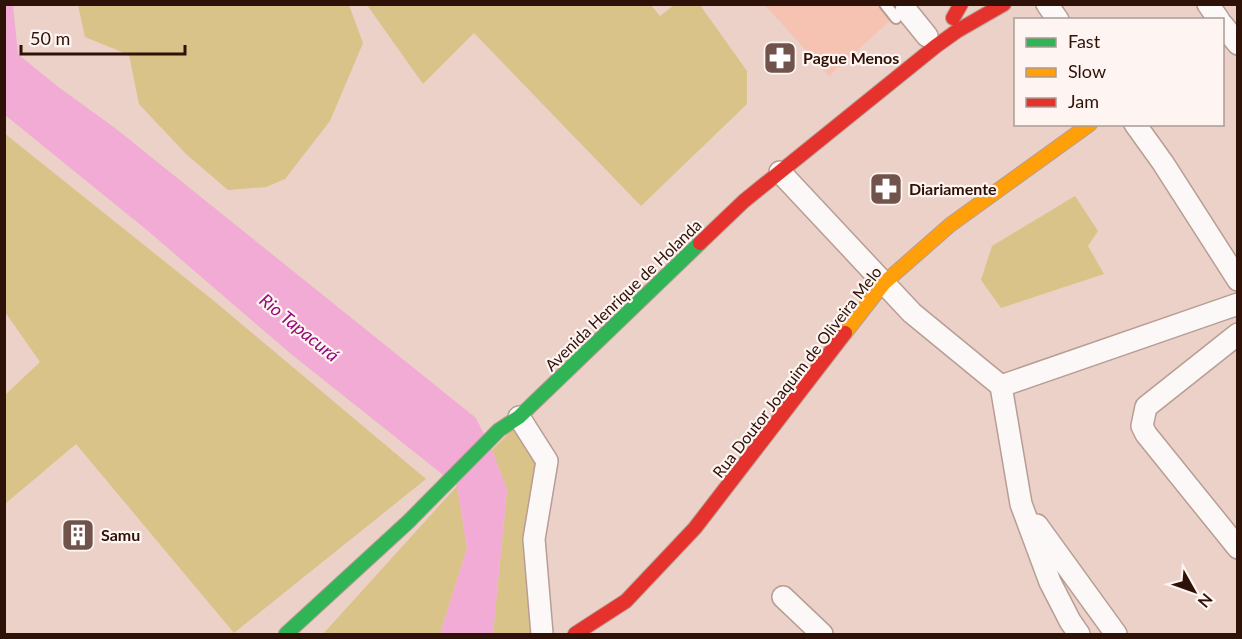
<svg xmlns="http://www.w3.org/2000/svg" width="1242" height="639" font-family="Lato,sans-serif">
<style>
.built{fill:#f6c2b1}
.green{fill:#d9c388}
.water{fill:#f2abd4}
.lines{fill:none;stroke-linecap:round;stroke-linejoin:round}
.lane-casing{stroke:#b79d94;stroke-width:14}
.street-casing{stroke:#b79d94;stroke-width:24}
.fast-casing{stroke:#b79d94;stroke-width:16}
.slow-casing{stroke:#b79d94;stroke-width:16}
.jam-casing{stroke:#b79d94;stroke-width:16}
.lane{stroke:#fcf8f7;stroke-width:10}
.street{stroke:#fcf8f7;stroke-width:21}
.fast{stroke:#30b455;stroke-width:14}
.slow{stroke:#ff9f0a;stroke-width:14}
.jam{stroke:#e5322d;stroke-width:14}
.labels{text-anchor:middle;stroke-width:4.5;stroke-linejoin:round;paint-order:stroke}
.poi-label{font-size:16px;font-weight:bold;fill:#2e1107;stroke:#fef5f2;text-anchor:start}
.street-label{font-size:16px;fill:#2e1107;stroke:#fef5f2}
.water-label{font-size:18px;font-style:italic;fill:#960b7a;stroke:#fef5f2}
</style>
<rect width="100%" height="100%" fill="#ecd1c8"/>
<path class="built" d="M 765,5 L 907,5 L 829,76 Z"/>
<path class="green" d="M 650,4 L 660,16 L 674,5 L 700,5 L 747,71 L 747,104 L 641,206 L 474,33 L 423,84 L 367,5 Z
M 78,5 L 349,5 L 363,43 L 330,121 L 285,179 L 266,187 L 228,190 L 186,154 L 139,104 L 129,55 L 85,37 Z
M 4,133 L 214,301 L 426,479 L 234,633 L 76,444 L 5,504 L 5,395 L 40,362 L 5,312 Z
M 1075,196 L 1098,231 L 1088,246 L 1104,274 L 1001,308 L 981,280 L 992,246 Z
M 517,425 L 542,461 L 537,634 L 493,634 L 507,490 L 492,450 Z
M 457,486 L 467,548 L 440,634 L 323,634 Z"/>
<path class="water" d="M 5,5 L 13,5 L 18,54 L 57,86 L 115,128 L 476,418 L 492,450 L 507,490 L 493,634 L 440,634 L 467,548 L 457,486 L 291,354 L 148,231 L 5,115 Z"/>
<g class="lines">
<g class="lane-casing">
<path id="lane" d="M 885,4 L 896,18"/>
</g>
<g class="street-casing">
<path id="street" d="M 1047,4 L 1058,20
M 1208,4 L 1219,20
M 906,10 L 927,36
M 1222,24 L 1238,44
M 1135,124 L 1163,163 L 1238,280
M 780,172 L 912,313 L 1001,386
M 1238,334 L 1146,407 L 1142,426 L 1146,434 L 1238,548
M 1001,386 L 1021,504 L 1050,582 L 1070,621 L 1079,634
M 1001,386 L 1238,304
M 519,417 L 547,461 L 534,539 L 542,634
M 1037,525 L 1116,634
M 783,597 L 822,634"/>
</g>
<g class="fast-casing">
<path id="fast" d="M 286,634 L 408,522 L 499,430 L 519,417 L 700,243"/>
</g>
<g class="slow-casing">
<path id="slow" d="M 845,333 L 884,283 L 950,225 L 1090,124"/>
</g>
<g class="jam-casing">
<path id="jam" d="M 953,18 L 961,4
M 700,243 L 744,201 L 936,46 L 957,31 L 1004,4
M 575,634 L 626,601 L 695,528 L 845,333"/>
</g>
<use href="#lane" class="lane"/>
<use href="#street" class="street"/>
<use href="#fast" class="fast"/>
<use href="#slow" class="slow"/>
<use href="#jam" class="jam"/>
</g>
<defs>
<g id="pharmacy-square" transform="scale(1.725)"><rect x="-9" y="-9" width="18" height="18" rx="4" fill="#70544b" stroke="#fef5f2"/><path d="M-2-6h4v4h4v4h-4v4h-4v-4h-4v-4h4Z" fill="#fff"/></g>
<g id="building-square" transform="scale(1.725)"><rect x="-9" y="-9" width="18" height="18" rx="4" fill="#70544b" stroke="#fef5f2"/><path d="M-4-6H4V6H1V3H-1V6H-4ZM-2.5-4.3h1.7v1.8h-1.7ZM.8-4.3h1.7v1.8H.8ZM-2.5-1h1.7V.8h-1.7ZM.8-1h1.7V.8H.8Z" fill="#fff"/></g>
</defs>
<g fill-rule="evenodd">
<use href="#pharmacy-square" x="780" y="58"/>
<use href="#pharmacy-square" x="886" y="189"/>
<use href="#building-square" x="78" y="535"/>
</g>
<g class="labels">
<g class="poi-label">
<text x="803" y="64">Pague Menos</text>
<text x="909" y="195">Diariamente</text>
<text x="101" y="541">Samu</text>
</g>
<g class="street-label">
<text transform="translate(623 295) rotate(-44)" y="6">Avenida Henrique de Holanda</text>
<text transform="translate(797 372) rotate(-52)" y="6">Rua Doutor Joaquim de Oliveira Melo</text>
</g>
<g class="water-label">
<text transform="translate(299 328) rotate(39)" y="6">Rio Tapacurá</text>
</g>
</g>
<rect width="1242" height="639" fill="none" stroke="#2e1107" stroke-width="12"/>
<rect x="1014" y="18" width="210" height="108" fill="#fef5f2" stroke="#ab9a94" stroke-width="1.5"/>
<rect x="1026" y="38" width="30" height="9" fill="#30b455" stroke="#ab9a94" stroke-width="1.5"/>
<text x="1068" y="48" font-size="18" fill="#2e1107">Fast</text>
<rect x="1026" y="68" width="30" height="9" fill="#ff9f0a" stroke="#ab9a94" stroke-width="1.5"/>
<text x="1068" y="78" font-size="18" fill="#2e1107">Slow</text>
<rect x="1026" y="98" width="30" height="9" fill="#e5322d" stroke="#ab9a94" stroke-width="1.5"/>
<text x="1068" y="108" font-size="18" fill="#2e1107">Jam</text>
<g transform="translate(1194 591) rotate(130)" stroke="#fef5f2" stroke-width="4.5" paint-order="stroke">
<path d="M0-4.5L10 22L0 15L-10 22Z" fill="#2e1107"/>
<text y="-9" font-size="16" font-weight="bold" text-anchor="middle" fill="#2e1107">N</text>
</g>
<path d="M21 45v9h164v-9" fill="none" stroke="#2e1107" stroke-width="3"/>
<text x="30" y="45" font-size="18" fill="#2e1107" stroke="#fef5f2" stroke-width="4.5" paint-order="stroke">50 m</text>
</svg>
